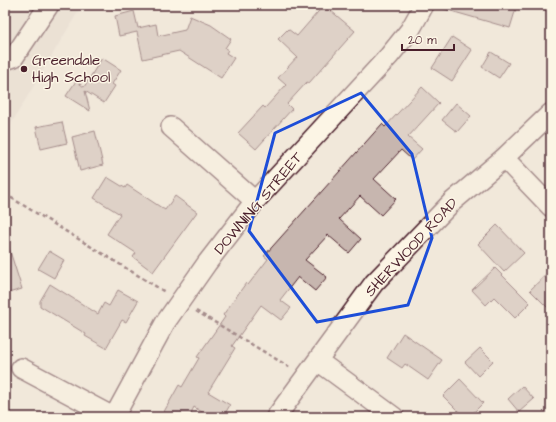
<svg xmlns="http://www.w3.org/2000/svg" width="556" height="422" font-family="'Architects Daughter',sans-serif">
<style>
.built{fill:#e4d9cd}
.building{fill:#c7b6af;stroke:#4a1f2b}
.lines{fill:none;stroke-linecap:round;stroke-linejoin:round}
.minor-casing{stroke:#4a1f2b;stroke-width:22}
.path{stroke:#4a1f2b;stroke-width:2.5;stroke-dasharray:4 3;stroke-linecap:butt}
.minor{stroke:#fcf5e5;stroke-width:19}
.marked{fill:none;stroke:#1d4ed8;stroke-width:3;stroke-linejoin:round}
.poi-dot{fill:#4a1f2b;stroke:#fcf5e5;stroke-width:1.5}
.labels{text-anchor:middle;stroke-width:3;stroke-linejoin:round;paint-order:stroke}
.poi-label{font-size:15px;fill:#4a1f2b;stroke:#fcf5e5;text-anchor:start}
.street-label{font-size:15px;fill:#4a1f2b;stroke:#fcf5e5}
</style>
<rect width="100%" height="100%" fill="#f1e8da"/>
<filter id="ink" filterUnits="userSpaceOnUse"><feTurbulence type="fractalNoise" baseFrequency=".025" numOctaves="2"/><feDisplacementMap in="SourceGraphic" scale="8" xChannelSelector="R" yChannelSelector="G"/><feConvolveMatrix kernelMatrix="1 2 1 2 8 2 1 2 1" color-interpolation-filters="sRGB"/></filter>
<g filter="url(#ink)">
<path class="built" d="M 5,5 L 82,5 L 5,134 Z"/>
<path class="building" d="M 324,5 L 355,31 L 309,83 L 307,82 L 287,104 L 292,109 L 256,149 L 238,133 L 263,106 L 265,108 L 286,85 L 278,78 L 297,57 L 278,39 L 288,29 L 297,36 Z
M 445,5 L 517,5 L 510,28 L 444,9 Z
M 134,11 L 138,28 L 156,24 L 158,36 L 185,30 L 190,16 L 211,25 L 231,39 L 225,48 L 228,50 L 226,53 L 234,58 L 221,78 L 179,51 L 143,59 L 137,32 L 119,36 L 115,16 Z
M 452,37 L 472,50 L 452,81 L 432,68 Z
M 491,52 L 509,63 L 499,78 L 482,67 Z
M 102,58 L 121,70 L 112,84 L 115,86 L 104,103 L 85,91 L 90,111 L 66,96 L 76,81 L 84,87 Z
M 422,87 L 439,103 L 408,137 L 422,149 L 412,160 L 401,150 L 374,179 L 396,199 L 381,215 L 360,196 L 339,219 L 361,239 L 349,253 L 328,235 L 305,260 L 327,277 L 315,291 L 298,277 L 280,300 L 291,308 L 281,320 L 261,305 L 232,346 L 235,348 L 208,392 L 230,405 L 223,417 L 210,417 L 194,407 L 189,417 L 161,417 L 179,385 L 182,387 L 199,358 L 197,357 L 225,317 L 223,315 L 246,283 L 248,285 L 268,259 L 264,256 L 382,124 L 385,127 Z
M 456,103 L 471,116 L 457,132 L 442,120 Z
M 62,122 L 67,143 L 41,149 L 36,127 Z
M 95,131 L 103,165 L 80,171 L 72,137 Z
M 107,177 L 125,188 L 127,185 L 165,210 L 175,196 L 197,212 L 153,272 L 133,257 L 136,253 L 107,234 L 120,214 L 94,198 Z
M 497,225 L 524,253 L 504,272 L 478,244 Z
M 5,245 L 8,245 L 22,289 L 5,294 Z
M 49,251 L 64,260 L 54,278 L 38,269 Z
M 495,268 L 530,303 L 515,318 L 494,297 L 486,305 L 472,290 Z
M 551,270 L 551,311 L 530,290 Z
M 50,284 L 98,314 L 104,303 L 109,306 L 118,290 L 138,301 L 126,322 L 122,320 L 106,348 L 85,336 L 86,334 L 40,306 L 40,301 Z
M 403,333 L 442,360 L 428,380 L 405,364 L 402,368 L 387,358 Z
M 480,348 L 493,361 L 478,376 L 465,362 Z
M 460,379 L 483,403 L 469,417 L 464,417 L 443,396 Z
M 522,386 L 534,399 L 519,412 L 508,399 Z"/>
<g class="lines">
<g class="minor-casing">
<path id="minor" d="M 5,60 L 14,57 L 49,5
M 171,127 L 255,201
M 504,158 L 551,207
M 318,361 L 394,417
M 21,368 L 113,417
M 114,417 L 165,323 L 207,263 L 255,201 L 389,56 L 410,30 L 424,5
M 276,417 L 374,283 L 452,202 L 504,158 L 551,113"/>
</g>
<path class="path" d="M 5,194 L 165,292
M 196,311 L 291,368"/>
<use href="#minor" class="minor"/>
</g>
</g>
<path d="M0 0H556V422H0ZM 361,93 L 412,154 L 432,238 L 408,305 L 317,322 L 249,231 L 275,133 Z" fill="#f1e8da" fill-opacity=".55" fill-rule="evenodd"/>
<path class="marked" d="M 361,93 L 412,154 L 432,238 L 408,305 L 317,322 L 249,231 L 275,133 Z"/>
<circle class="poi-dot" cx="24" cy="69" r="4"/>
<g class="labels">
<g class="poi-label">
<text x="32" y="65">Greendale<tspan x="32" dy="17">High School</tspan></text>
</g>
<g class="street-label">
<text transform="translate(258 203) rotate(-50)" y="5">DOWNING STREET</text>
<text transform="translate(411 247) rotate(-47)" y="5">SHERWOOD ROAD</text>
</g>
</g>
<rect width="556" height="422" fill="none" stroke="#fcf5e5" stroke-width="20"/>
<rect x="10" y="10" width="536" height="402" fill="none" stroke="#4a1f2b" stroke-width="1.5" filter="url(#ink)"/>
<path d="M402 44v6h52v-6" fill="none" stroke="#4a1f2b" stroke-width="2"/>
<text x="408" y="44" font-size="12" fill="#4a1f2b" stroke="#fcf5e5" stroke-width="3" paint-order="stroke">20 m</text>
</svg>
